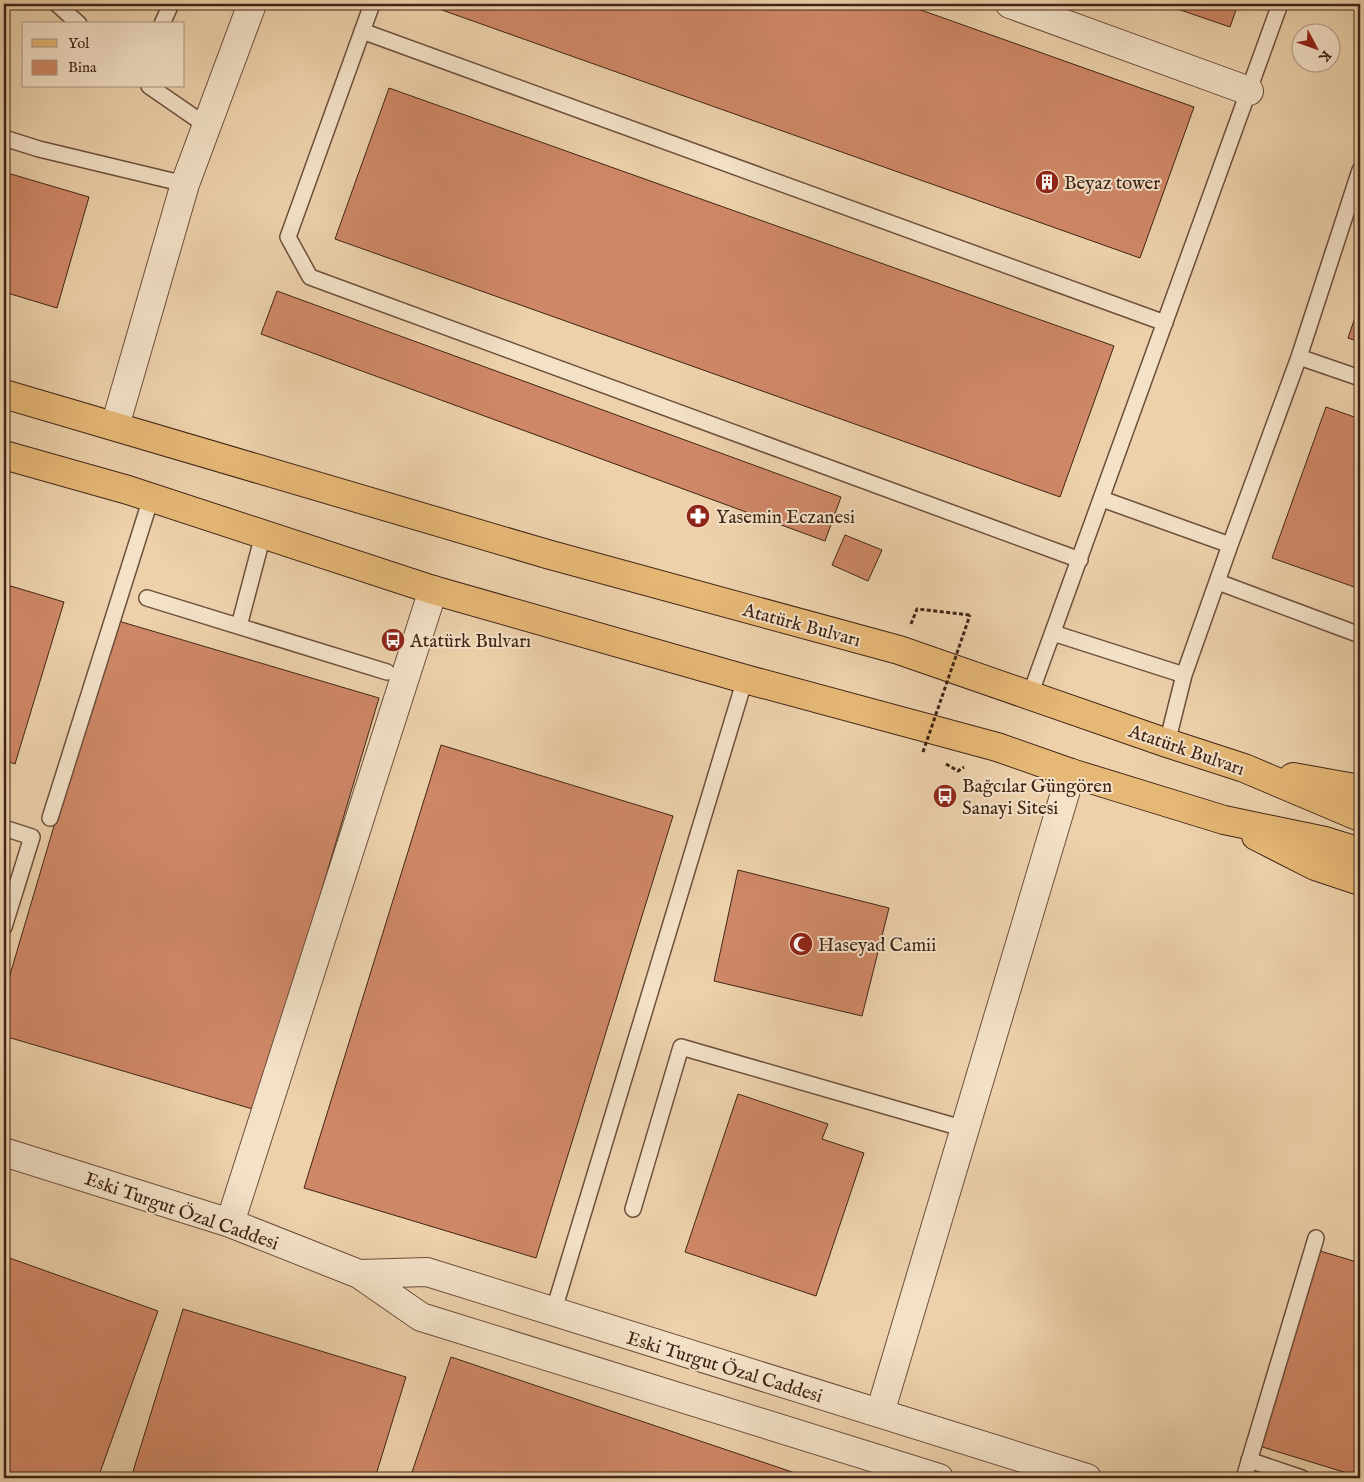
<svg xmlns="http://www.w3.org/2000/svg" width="1364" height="1482" font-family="'IM FELL English',serif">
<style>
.building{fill:#cf8867;stroke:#412416}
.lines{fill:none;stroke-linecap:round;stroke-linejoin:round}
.lane-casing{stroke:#6c4f3b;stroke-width:18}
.street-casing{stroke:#6c4f3b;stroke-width:30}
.primary-casing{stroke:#412416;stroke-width:30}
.path{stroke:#412416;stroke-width:3;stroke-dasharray:4 2.5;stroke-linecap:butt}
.lane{stroke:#f3e1c8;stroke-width:15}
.street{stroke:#f3e1c8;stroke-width:28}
.primary{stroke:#e6b876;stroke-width:28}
.path-bridge{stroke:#412416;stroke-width:3;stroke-dasharray:4 2.5;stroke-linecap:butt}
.labels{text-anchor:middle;stroke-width:4;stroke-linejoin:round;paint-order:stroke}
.poi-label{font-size:19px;fill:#412416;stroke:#f3e1c8;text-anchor:start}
.street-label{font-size:19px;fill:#412416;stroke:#f3e1c8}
</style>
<rect width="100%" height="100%" fill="#ecd1ab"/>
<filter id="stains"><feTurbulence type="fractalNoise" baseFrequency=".004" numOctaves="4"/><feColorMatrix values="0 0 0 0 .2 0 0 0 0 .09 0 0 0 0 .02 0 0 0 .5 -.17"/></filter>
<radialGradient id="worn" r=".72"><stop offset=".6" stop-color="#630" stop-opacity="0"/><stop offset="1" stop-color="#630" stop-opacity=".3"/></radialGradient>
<path class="building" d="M 425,4 L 904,4 L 1194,107 L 1140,258 Z
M 1163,4 L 1238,4 L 1230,27 Z
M 389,88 L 1114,346 L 1060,497 L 335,239 Z
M 4,172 L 89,197 L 57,308 L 4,292 Z
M 277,291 L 841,497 L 825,541 L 261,334 Z
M 1360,303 L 1360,342 L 1348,338 Z
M 1326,407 L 1360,419 L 1360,589 L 1272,558 Z
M 845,535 L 882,550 L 868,581 L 832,565 Z
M 4,584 L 64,602 L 15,764 L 4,760 Z
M 115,620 L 379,698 L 256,1110 L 4,1036 L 4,995 Z
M 441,745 L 673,816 L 536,1258 L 304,1188 Z
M 738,870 L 889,908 L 862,1016 L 714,981 Z
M 738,1094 L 828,1124 L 822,1139 L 864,1153 L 816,1296 L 685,1252 Z
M 1320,1251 L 1360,1263 L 1360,1477 L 1259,1446 Z
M 4,1256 L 158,1311 L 98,1478 L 4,1478 Z
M 183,1309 L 406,1377 L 375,1478 L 131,1478 Z
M 451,1357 L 810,1478 L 410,1478 Z"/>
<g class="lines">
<g class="lane-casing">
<path id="lane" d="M 57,4 L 79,24
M 372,4 L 288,237 L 310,277 L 1080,560
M 162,24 L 171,4
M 362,31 L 1165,323
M 149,86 L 207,126
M 4,138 L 39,149 L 185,184
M 1299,357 L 1360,378
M 1102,499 L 1230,545
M 1218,582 L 1360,635
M 147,598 L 387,672
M 239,626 L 263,535
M 1053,633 L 1184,675
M 1030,695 L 1280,4
M 1167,743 L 1184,675 L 1230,545 L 1299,357 L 1360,170
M 50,818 L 151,498
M 4,828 L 32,837 L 4,927
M 633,1209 L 681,1047 L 965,1129
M 553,1313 L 745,679
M 1249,1460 L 1302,1478
M 1244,1478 L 1316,1238"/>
</g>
<g class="street-casing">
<path id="street" d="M 1010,4 L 1249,91
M 115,426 L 185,184 L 252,4
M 4,1152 L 230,1223 L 359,1274 L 421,1317 L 939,1478
M 230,1223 L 433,590
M 359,1274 L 427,1272 L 1087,1478
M 880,1413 L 1071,773"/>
</g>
<g class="primary-casing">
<path id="primary" d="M 4,394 L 547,554 L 899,650 L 1167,743 L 1244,768 L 1360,817
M 4,455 L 128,490 L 433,590 L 745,679 L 997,747 L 1071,773 L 1224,820 L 1325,841 L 1360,852
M 1293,777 L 1360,789
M 1256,836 L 1315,866 L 1360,881"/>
</g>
<path class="path" d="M 911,624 L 917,609 L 970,615
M 946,764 L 958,771 L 964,767"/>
<use href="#lane" class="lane"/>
<use href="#street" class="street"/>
<use href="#primary" class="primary"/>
<path class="path-bridge" d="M 923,752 L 970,615"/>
</g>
<defs>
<g id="building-disc" transform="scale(1.25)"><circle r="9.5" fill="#8f2418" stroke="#f3e1c8"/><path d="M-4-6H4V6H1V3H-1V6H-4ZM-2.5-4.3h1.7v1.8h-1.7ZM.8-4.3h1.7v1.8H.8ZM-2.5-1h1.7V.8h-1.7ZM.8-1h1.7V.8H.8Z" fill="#fff"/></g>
<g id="pharmacy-disc" transform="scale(1.25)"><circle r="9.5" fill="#8f2418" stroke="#f3e1c8"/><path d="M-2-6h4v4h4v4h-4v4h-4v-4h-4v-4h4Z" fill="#fff"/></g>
<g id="bus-disc" transform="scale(1.25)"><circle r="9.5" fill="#8f2418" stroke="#f3e1c8"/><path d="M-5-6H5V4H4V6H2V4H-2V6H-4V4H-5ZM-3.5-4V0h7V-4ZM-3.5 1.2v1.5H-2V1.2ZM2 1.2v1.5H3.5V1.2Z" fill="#fff"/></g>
<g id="mosque-disc" transform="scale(1.25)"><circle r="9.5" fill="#8f2418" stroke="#f3e1c8"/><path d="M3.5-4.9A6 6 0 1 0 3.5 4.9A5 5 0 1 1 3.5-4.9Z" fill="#fff"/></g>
</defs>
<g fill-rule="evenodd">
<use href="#building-disc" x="1047" y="182"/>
<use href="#pharmacy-disc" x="698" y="516"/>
<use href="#bus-disc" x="393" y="640"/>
<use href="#bus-disc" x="945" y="796"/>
<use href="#mosque-disc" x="801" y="944"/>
</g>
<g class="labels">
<g class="poi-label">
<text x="1064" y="189">Beyaz tower</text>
<text x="716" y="523">Yasemin Eczanesi</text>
<text x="410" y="647">Atatürk Bulvarı</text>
<text x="962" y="792">Bağcılar Güngören<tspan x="962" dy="22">Sanayi Sitesi</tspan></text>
<text x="818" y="951">Haseyad Camii</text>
</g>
<g class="street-label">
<text transform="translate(802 624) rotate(15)" y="7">Atatürk Bulvarı</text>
<text transform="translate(1187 749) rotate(19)" y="7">Atatürk Bulvarı</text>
<text transform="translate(182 1210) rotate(19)" y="7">Eski Turgut Özal Caddesi</text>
<text transform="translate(725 1366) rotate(17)" y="7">Eski Turgut Özal Caddesi</text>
</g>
</g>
<rect width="1364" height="1482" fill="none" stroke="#ecd1ab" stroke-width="20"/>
<rect x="5" y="5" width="1354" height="1472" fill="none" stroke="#412416" stroke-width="2.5"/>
<rect x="10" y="10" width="1344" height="1462" fill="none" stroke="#412416"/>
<rect x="22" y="22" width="162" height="65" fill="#f3e1c8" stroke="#ac9581"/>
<rect x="32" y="39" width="25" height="8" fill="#e6b876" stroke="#ac9581"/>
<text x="68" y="48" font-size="15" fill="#412416">Yol</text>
<rect x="32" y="60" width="25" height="15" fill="#cf8867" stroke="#ac9581"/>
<text x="68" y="72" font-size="15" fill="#412416">Bina</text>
<g transform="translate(1316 48) rotate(131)"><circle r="24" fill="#f3e1c8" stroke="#ac9581"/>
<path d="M0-4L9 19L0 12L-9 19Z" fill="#8f2418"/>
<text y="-8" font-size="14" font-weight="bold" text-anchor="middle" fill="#412416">K</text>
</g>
<rect width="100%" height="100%" filter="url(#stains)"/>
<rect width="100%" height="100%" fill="url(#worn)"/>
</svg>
